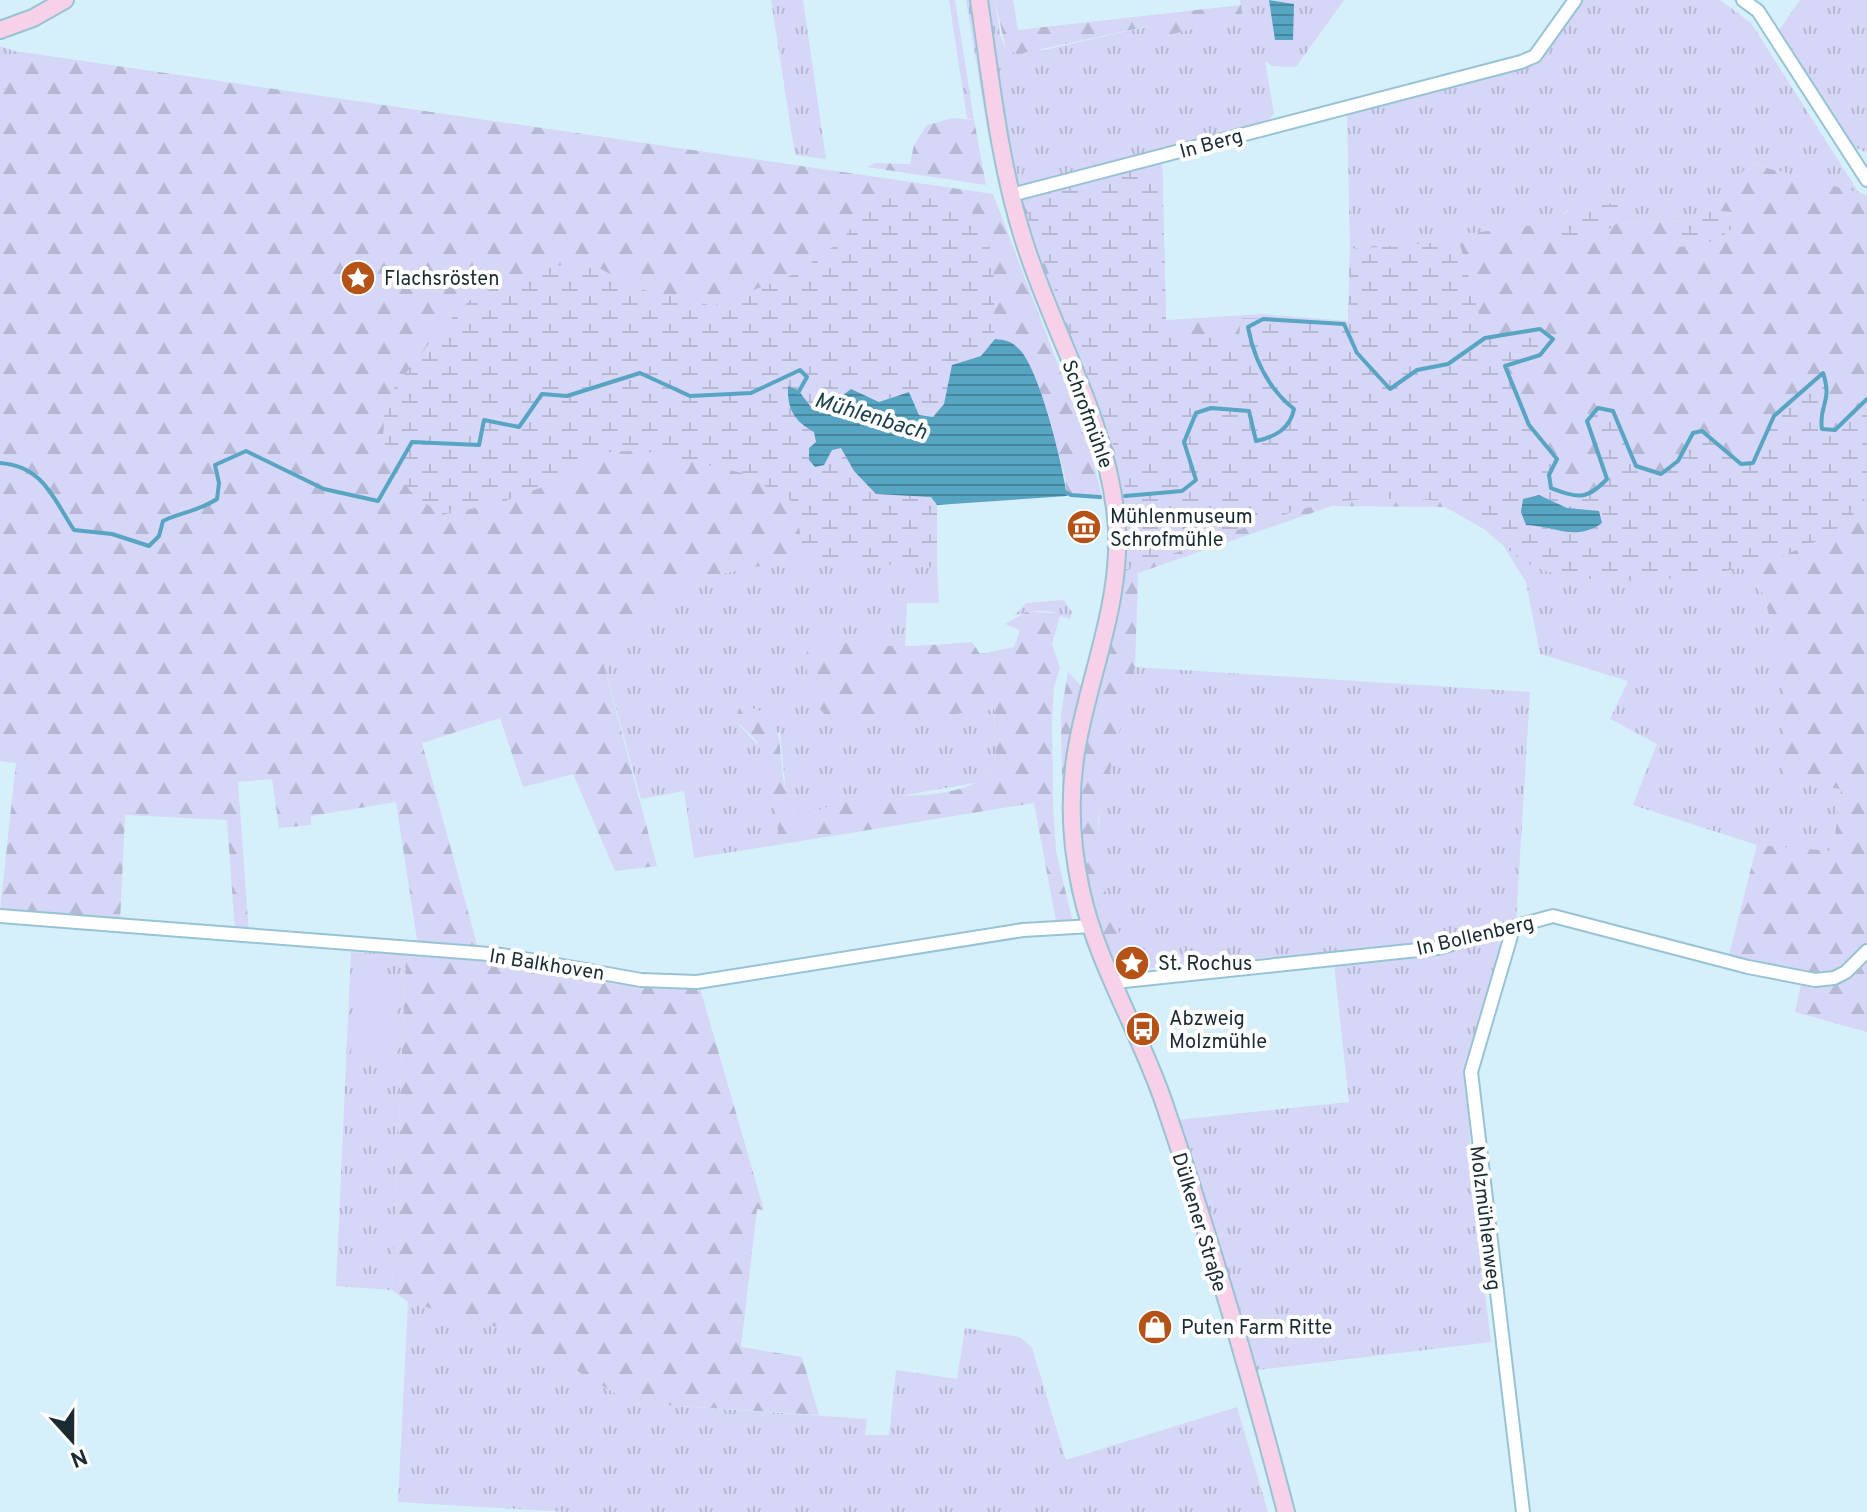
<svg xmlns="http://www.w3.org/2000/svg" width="1867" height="1512" font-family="Overpass,sans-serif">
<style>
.grass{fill:url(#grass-tufts)}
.forest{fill:url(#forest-firs)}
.wetland{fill:url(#wetland-marsh);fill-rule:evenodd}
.pitch{fill:#d6d6f6}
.water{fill:url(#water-rules)}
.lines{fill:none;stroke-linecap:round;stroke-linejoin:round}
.stream{stroke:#57a4c3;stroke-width:4}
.street-casing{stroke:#97c3d5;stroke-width:16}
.secondary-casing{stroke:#97c3d5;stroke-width:20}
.street{stroke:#fff;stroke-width:12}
.secondary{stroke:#f6d1e7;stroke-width:16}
.labels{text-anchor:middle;stroke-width:8;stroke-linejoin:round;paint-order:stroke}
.street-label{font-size:20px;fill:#1a2b32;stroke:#fff}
.poi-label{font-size:20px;fill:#1a2b32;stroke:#fff;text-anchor:start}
.water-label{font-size:22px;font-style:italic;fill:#1c404e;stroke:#fff}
</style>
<defs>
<pattern id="grass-tufts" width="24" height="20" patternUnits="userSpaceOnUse" patternTransform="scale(2)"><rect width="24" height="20" fill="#d6d6f6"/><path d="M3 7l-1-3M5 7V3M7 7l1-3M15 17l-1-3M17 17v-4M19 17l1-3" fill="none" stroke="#b7b8d3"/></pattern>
<pattern id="forest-firs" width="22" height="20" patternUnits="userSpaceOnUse" patternTransform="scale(2)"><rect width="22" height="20" fill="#d6d6f6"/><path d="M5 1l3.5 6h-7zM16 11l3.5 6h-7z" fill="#b7b8d3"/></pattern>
<pattern id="wetland-marsh" width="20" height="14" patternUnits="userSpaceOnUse" patternTransform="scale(2)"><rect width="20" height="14" fill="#d6d6f6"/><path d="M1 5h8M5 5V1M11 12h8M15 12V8" fill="none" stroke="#b7b8d3"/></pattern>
<pattern id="water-rules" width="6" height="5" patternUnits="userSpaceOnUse" patternTransform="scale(2)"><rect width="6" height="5" fill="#57a4c3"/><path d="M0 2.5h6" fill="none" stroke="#47869f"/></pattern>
</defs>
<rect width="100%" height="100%" fill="#d5f0fb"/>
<path class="grass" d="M 771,0 L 803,0 L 826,159 L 795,155 Z
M 949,0 L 955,0 L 974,120 L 967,118 Z
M 966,0 L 972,0 L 993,138 L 988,134 Z
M 986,0 L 995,0 L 1000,35 L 1006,50 L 1044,50 L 1150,26 L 1243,16 L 1240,0 L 1344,0 L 1296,67 L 1272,66 L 1265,61 L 1274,113 L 1266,124 L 1020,187 L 1013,164 Z
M 1580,0 L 1720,0 L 1751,23 L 1859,193 L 1750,163 L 1706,220 L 1622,224 L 1567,210 L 1558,222 L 1350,249 L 1347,111 L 1536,62 Z
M 1800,0 L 1867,0 L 1867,153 L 1854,147 L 1779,30 Z
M 0,46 L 15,51 L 0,102 Z
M 1682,491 L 1764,595 L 1784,678 L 1784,781 L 1841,788 L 1833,852 L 1757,845 L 1633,805 L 1657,744 L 1610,719 L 1628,681 L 1540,654 L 1526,582 L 1498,537 Z
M 804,558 L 937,568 L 939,603 L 907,603 L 905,648 L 855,645 L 827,639 L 832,720 L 858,723 L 994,709 L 996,766 L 979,782 L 816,811 L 802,820 L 796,818 L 786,794 L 780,733 L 738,724 L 760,747 L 780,821 L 777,845 L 694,858 L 684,791 L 641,799 L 602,658 L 677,582 Z
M 1064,600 L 1072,612 L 1070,619 C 1053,608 1032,610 1014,616 L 1026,603 Z
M 1135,667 L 1530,692 L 1516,922 L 1437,942 L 1133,970 C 1120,935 1102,897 1099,859 C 1093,799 1121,725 1135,667 Z
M 1497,939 L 1504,946 L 1466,1070 L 1473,1197 L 1491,1342 L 1257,1370 L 1177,1120 L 1349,1102 L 1334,964 L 1438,954 Z
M 351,952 L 406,955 L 392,1290 L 336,1286 Z
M 408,1302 L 507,1330 L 632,1403 L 867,1419 L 865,1435 L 889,1435 L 896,1370 L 957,1379 L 965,1328 L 1020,1337 L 1032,1348 L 1066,1460 L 1237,1407 L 1268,1512 L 566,1512 L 398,1502 Z"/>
<path class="forest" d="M 995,0 L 1013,0 L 1018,30 L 1241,5 L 1243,17 L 1160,37 L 1149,26 L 1018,54 L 1006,50 Z
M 15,51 L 993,194 L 1089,446 L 1103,500 L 1067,496 L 1064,472 L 1038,387 L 863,393 L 937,505 L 937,568 L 804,558 L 677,582 L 602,658 L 657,866 L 615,871 L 573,774 L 523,787 L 500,718 L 422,743 L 478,948 L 418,946 L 396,802 L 311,816 L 311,825 L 279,828 L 272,779 L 238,782 L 249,934 L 235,931 L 227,820 L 125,815 L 120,922 L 0,910 L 16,763 L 0,761 L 0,102 Z
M 952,118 L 974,120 L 986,185 L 867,167 L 875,163 L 910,164 L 914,145 L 927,125 Z
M 1162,159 L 1166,320 L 1262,314 L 1348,321 L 1350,249 L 1557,222 C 1571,204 1589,198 1612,201 L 1623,224 L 1706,220 L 1749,163 L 1867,195 L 1867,943 C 1860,950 1853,960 1845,966 C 1814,988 1763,964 1729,955 L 1757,845 L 1833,851 L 1841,789 L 1784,781 L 1784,678 L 1764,595 L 1682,491 L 1498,537 L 1445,507 L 1332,506 L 1138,573 L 1135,667 L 1098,820 L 1099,860 L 1107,899 L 1133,970 C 1112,966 1106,947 1099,927 C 1087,894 1074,842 1076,807 C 1081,727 1116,653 1123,573 C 1127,525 1121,481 1107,435 L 1022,213 L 1023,197 Z
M 1026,612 L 1060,613 L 1070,619 L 1060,616 L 1052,644 L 1060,668 L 1054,687 L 1052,722 L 1053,803 L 1056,851 L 1072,919 L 1056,921 L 1034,803 L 777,845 C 781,814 771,794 763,766 C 761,760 762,752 760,747 C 753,730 730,728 740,706 C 782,710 779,738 782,770 C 784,787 789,803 796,818 L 802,820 C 857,781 922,809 978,782 C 984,779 991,771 996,765 L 994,709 C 957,712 866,732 834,720 C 810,711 805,671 807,649 L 827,639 C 876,650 923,646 972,642 L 980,654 L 1014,647 L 1020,630 L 1005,624 Z
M 1068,672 L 1081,686 L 1065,769 L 1065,789 L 1062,784 L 1061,714 Z
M 406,955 L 498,960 L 634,985 L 700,988 L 764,1210 L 757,1209 L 741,1347 L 802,1357 L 819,1415 L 632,1403 L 507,1330 L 408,1302 L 392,1290 Z
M 1867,960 L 1867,1032 L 1795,1012 L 1801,984 C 1828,984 1846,979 1867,960 Z"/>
<path class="wetland" d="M 1162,159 L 1166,320 L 1178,334 L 1239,336 L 1241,318 L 1348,321 L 1350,249 L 1459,241 L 1485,337 L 1540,329 L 1553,339 L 1540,355 L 1505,366 L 1529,425 L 1557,459 L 1549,475 L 1551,488 C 1578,498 1585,501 1606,479 L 1587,421 L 1598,408 L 1613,411 L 1636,466 L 1661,474 L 1678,461 L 1693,433 L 1702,431 L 1741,464 L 1753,463 L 1774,416 L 1823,373 C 1833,402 1818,407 1822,429 L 1836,430 L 1867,399 L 1867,495 C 1828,577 1596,602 1525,562 C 1505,550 1460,503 1442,501 C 1419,498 1348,498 1327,503 C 1261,518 1190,549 1125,571 L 1130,506 L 1110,434 L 1028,219 L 1032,200 ZM 1539,495 L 1567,508 L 1599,511 L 1559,532 L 1537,525 Z
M 925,194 C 938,199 955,202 967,209 C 1002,231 992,302 995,339 L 981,356 L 953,365 L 944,404 L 934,417 L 919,415 L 909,392 L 879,402 L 851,389 L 835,401 L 811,407 L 798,390 L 799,424 L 814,432 L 829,459 L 832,449 L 841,448 L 854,471 L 876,494 L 931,497 L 937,505 L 937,568 L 804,558 L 795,503 L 742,473 L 641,450 L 601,453 L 553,483 L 500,503 L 441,515 L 411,492 L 395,471 L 383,439 L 385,400 L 437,333 L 473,297 L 528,273 L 566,264 L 599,268 L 636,288 L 713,306 L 797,273 L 842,240 L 863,213 L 895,195 Z
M 1596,202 L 1621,205 L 1623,217 C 1607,235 1590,238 1567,239 L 1555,228 L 1562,218 Z
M 1707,210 L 1732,212 L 1735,225 C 1718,243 1702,245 1678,247 L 1667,236 L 1674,225 Z"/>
<path class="pitch" d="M 356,976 L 399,979 L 395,1057 L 351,1055 Z"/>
<path class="water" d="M 1269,0 L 1294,4 L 1293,40 L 1275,40 Z
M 995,339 C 1005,340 1011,341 1018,348 C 1039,366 1063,466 1067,496 L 937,505 L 931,497 L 876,494 L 854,471 L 841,448 L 832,450 L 824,465 L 815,467 L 809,460 L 809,448 L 816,442 L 814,432 C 794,421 787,409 788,386 L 798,390 L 811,407 L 835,401 L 851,389 L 879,402 L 909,392 L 919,415 L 933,417 L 944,404 L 952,365 L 981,356 Z
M 1539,495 L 1567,508 L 1599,511 L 1602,523 C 1575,542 1555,526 1526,525 L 1521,512 L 1523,499 Z"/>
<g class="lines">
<path class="stream" d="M 0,463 C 43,466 53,498 74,530 L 112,534 L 149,546 L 159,536 L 163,521 C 182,512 199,511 217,499 L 219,483 L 215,465 L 246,451 L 324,489 L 378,501 L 412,442 L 479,445 L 484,420 L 519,427 L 542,394 L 567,396 L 640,373 L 690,396 L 751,393 L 800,370 L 807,377 L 798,393
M 1061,490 L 1071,495 L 1100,497
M 1125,496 L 1182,491 L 1196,480 L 1184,442 L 1196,413 L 1211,408 L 1249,411 L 1256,441 C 1275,437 1290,429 1294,409 C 1269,389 1254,359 1248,327 L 1263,319 L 1344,324 L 1357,353 L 1390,389 L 1417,370 L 1448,364 L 1485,338 L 1540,329 L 1553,339 L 1540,355 L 1505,366 L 1529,425 L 1557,459 L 1549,475 L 1551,488 C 1578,498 1586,501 1607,479 L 1587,421 L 1598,408 L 1613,411 L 1636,466 L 1661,474 L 1678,461 L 1693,433 L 1702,431 L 1741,464 L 1753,463 L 1774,416 L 1823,373 C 1833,402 1818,406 1822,429 L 1835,430 L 1867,399"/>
<g class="street-casing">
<path id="street" d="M 1743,0 L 1758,11 L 1867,180
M 1011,195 L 1521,62 L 1535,56 L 1575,0
M 0,916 L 502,955 L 641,980 L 697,982 L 1023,930 L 1092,926
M 1513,929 L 1471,1072 L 1523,1512
M 1115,982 L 1437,948 L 1553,916 L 1748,967 L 1815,980 L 1834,978 L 1846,972 L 1867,951"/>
</g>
<g class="secondary-casing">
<path id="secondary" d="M 979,0 C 991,80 999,163 1024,241 C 1053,333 1106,419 1116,517 C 1124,594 1092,667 1078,741 C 1068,792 1070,840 1081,890 C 1097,964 1140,1032 1164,1103 C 1209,1235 1251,1378 1286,1512
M 0,30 L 33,18 L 65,0"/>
</g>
<use href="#street" class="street"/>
<use href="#secondary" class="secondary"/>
</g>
<defs>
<g id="sight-disc" transform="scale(1.8)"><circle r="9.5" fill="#b45217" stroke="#fff"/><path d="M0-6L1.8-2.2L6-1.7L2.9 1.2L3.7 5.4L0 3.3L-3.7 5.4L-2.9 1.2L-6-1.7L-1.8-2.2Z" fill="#fff"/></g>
<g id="museum-disc" transform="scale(1.8)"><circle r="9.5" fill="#b45217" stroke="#fff"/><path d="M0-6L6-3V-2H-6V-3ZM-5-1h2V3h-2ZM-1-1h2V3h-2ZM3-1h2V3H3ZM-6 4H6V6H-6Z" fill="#fff"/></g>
<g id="bus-disc" transform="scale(1.8)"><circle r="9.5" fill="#b45217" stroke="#fff"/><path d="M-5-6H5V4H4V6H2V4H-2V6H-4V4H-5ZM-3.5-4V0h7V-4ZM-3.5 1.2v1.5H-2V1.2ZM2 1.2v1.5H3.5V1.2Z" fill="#fff"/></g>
<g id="shop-disc" transform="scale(1.8)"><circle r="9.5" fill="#b45217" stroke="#fff"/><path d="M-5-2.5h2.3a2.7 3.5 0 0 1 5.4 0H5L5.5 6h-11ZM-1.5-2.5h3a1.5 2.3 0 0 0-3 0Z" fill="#fff"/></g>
</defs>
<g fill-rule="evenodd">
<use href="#sight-disc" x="358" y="278"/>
<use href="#museum-disc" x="1084" y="527"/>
<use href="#sight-disc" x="1132" y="963"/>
<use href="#bus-disc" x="1143" y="1029"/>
<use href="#shop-disc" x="1155" y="1327"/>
</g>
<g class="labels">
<g class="street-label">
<text transform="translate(1211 143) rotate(-15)" y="7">In Berg</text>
<text transform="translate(1088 414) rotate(70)" y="7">Schrofmühle</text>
<text transform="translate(1475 935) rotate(-13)" y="7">In Bollenberg</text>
<text transform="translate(547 964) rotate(9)" y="7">In Balkhoven</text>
<text transform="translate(1486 1218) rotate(83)" y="7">Molzmühlenweg</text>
<text transform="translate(1200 1222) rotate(73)" y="7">Dülkener Straße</text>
</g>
<g class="poi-label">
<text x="384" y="285">Flachsrösten</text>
<text x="1110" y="523">Mühlenmuseum<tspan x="1110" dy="23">Schrofmühle</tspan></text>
<text x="1158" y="970">St. Rochus</text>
<text x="1169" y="1025">Abzweig<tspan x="1169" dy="23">Molzmühle</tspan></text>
<text x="1181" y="1334">Puten Farm Ritte</text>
</g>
<g class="water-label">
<text transform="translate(871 415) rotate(17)" y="8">Mühlenbach</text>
</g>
</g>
<g transform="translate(72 1440) rotate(159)" stroke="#ffffff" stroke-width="6" paint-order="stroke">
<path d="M0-6L14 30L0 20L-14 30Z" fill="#1a2b32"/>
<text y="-12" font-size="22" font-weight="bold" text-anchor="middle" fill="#1a2b32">N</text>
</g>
</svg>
